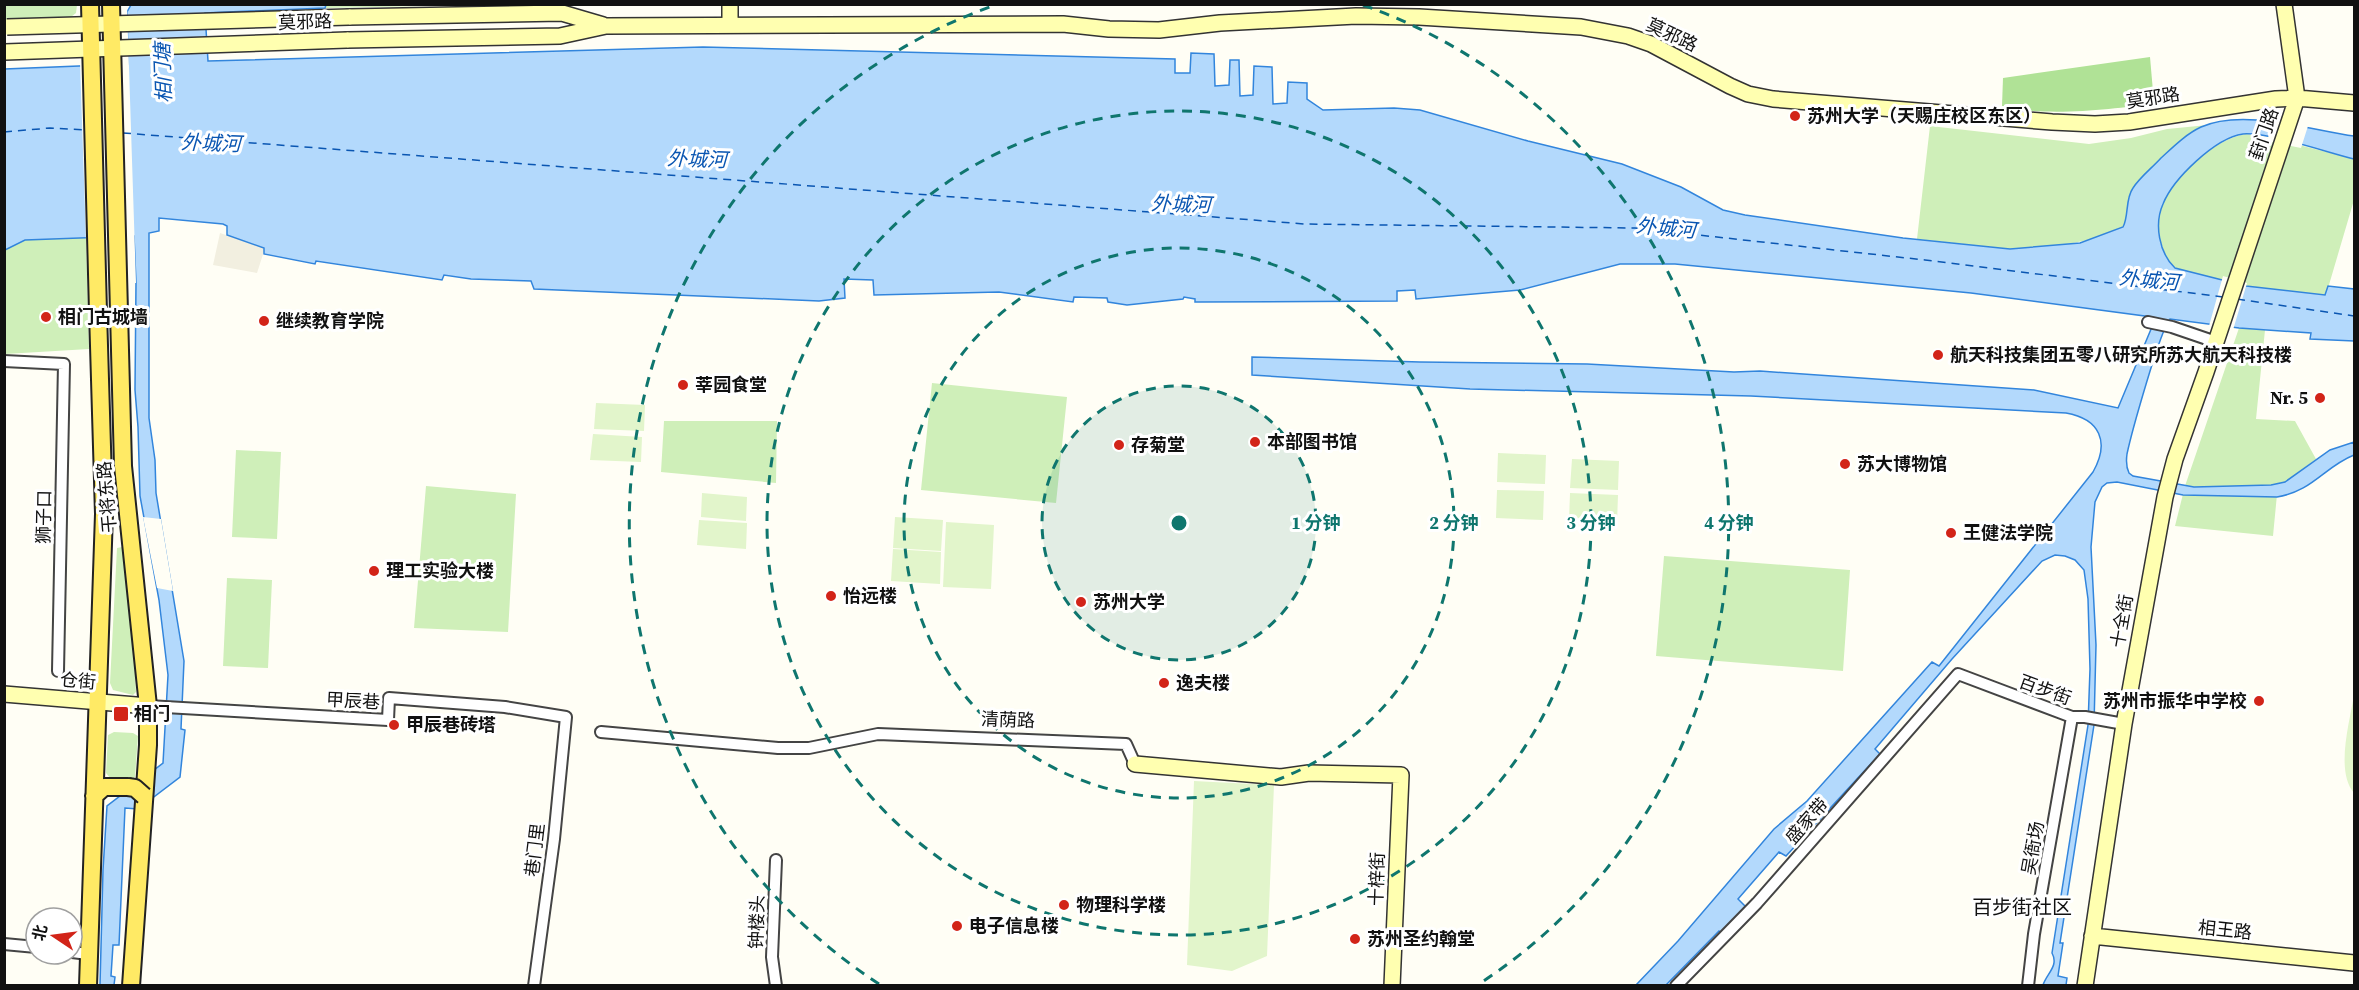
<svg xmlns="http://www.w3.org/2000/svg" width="2359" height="990" font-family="'Source Serif 4','Noto Sans SC',serif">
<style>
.green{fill:#cfefb9}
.forest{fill:#b0e296}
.pitch{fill:#e2f5cb}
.plaza{fill:#f2efe0}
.water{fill:#b3d9fc;stroke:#3285dc;stroke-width:1.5}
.pier{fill:#fffef5}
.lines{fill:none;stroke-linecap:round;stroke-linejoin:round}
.ferry{stroke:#0a56b2;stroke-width:1.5;stroke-dasharray:8 6;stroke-linecap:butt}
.street-casing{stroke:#444;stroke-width:14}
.secondary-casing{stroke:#333;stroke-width:18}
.primary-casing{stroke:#222;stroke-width:20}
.street{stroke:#fff;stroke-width:10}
.secondary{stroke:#ffffb0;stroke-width:15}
.primary{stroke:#ffea65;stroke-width:16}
.secondary-bridge-casing{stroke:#333;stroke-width:18;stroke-linecap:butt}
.primary-bridge-casing{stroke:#222;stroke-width:20;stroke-linecap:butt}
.secondary-bridge{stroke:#ffffb0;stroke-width:15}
.primary-bridge{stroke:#ffea65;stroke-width:16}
.ring{fill:none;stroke:#0f766e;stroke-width:3;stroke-dasharray:10 8}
.poi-dot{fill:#d22418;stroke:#fff;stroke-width:2}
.labels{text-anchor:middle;stroke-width:6;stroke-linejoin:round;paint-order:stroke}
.street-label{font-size:18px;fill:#111;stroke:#fff}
.poi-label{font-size:18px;font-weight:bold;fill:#111;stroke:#fff;text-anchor:start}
.water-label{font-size:20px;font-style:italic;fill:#0a56b2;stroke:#fff}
.neighbourhood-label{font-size:20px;fill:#111;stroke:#fff}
.centre{fill:#0f766e;stroke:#fff;stroke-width:3}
.ring-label{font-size:18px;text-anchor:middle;font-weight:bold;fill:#0f766e;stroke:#fff;stroke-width:6;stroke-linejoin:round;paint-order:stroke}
</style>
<rect width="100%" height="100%" fill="#fffef5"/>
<path class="green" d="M 326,4 L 427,4 L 427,6 L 325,8 Z
M 5,5 L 77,5 L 76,13 L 67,20 L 5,23 Z
M 2208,125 L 2191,133 L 2170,150 L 2124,226 L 2093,239 L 2063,245 L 2010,249 L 1917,239 L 1930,126 L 2089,144 L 2131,138 L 2167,129 Z
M 2246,134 L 2295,144 L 2354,159 L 2354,200 L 2326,295 L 2246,286 L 2179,270 C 2170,265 2166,257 2163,248 C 2157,234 2157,217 2163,203 C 2175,175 2216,138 2246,134 Z
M 86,237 L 89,349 L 5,354 L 5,250 L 25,240 Z
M 2239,328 L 2265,330 L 2256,419 L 2295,421 L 2316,459 L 2285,482 L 2278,484 L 2273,536 L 2175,526 L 2185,486 Z
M 932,383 L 1067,397 L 1056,503 L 921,490 Z
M 664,421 L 777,421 L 776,483 L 661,472 Z
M 236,450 L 281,452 L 277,539 L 232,537 Z
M 426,486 L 516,494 L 508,632 L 414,628 Z
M 122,547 L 132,618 L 136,692 L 133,695 L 113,690 L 110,683 L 117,548 Z
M 1664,556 L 1850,570 L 1843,671 L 1656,656 Z
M 227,578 L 272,580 L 268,668 L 223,666 Z
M 114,732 L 133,733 L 138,736 L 135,777 L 130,781 L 110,778 L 106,773 L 108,735 Z"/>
<path class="forest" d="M 2150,57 L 2154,103 C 2113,110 2041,117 2002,106 L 2003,78 Z"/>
<path class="pitch" d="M 596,403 L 645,405 L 644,431 L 594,429 Z
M 593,434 L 642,437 L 641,462 L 590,460 Z
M 1498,453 L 1546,455 L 1545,484 L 1497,482 Z
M 1572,459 L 1619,461 L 1618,490 L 1570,488 Z
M 1497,490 L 1544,491 L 1543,520 L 1496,518 Z
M 702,493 L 747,497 L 746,521 L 701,517 Z
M 1570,493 L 1618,495 L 1617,524 L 1569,522 Z
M 895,517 L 943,520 L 941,551 L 893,548 Z
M 699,520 L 747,523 L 746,549 L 697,545 Z
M 946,522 L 994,525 L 991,589 L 943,587 Z
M 893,549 L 941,552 L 940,584 L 891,581 Z
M 2354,695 L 2354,793 C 2335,771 2350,721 2354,695 Z
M 1194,781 L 1274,785 L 1267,956 L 1232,971 L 1187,965 Z"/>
<path class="plaza" d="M 220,233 L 265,248 L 257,273 L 213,265 Z"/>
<path class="water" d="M 131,5 L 326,5 L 325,8 L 205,13 L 208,61 L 703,47 L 1175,59 L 1175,73 L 1190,73 L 1191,53 L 1214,54 L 1215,86 L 1229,85 L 1230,60 L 1239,60 L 1240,96 L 1253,95 L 1254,66 L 1272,67 L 1273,104 L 1287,103 L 1288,82 L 1307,83 L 1307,99 L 1323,110 L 1394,108 L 1420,110 L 1528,141 L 1622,164 L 1681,187 L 1723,210 L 1745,215 L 1903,238 L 2010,249 L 2080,243 L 2123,227 C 2129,216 2125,199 2133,188 C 2140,177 2152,168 2161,158 C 2173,147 2186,134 2201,127 C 2243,108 2310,130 2354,136 L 2354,159 C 2329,153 2268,132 2243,134 C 2215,138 2173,179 2163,204 C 2154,224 2159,253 2175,268 L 2246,286 L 2325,295 L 2328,286 L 2354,289 L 2354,341 L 2310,339 L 2311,333 L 2239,328 L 2170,319 C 2160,330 2131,435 2127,454 C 2126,461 2126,467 2129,473 L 2133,476 L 2194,487 L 2271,485 L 2285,482 L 2330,450 L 2354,442 L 2354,455 C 2324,467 2313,491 2277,497 L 2183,495 L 2117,482 L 2107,483 L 2102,487 L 2095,502 L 2094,513 L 2091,547 L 2096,645 L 2094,725 L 2060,943 L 2063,943 L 2058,976 L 2067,978 L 2066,985 L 2043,985 C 2047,973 2059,966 2052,953 L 2088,725 L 2090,669 L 2088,599 L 2084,570 L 2075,560 L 2065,556 L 2055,555 L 2042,561 L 1952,659 L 1875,749 L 1880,754 L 1786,856 L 1779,852 L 1738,899 L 1748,909 L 1724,935 L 1719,931 L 1666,985 L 1636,985 L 1678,941 L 1774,829 L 1807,801 L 1932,662 L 1939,666 L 2093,472 C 2110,442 2100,419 2066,413 L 1751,396 L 1470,389 L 1252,375 L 1252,357 L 1420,362 L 1587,364 L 1734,372 L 1760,371 L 2034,390 L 2118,408 L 2154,322 L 2152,317 L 1971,293 L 1675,264 L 1620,264 L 1520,290 L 1416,299 L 1415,290 L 1397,291 L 1397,301 L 1199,302 L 1195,302 L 1195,299 L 1184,297 L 1183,299 L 1127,305 L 1108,302 L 1107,298 L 1074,297 L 1073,302 L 999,292 L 874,295 L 873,280 L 844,279 L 845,298 L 819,301 L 534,289 L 531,281 L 471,279 L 444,275 L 442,280 L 316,261 L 315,264 L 264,254 L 264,248 L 227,235 L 227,226 L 223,224 L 159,218 L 159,231 L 149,233 L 149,418 L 155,460 L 156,493 L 184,661 L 181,729 L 185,730 L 180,777 L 138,809 L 125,808 L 119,945 L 113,945 L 111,976 L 115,977 L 114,985 L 100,985 L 103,870 L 107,806 L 163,763 L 168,675 L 159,600 L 140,496 L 138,427 L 135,390 L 136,283 L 134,236 L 25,240 L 5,250 L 5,69 L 128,64 L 127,12 Z"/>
<path class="pier" d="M 127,6 L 136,283 L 133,283 L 132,239 L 86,240 L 80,63 L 126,61 L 124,12 Z
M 2274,118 L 2308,126 L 2301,148 L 2267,141 Z
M 2223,276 L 2247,283 L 2233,330 L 2209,326 Z
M 143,517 L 161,519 L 173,591 L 157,588 Z"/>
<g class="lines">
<path class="ferry" d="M 4,132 L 50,128 L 86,130
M 123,133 L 1305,224 L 1635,228 L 1925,260 L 2223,297
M 2237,299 L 2354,316"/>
<g class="street-casing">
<path id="street" d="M 2148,322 L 2172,327 L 2216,342
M 4,361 L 64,364 L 58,671
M 148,706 L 388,720 L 389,698 L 505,707 L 566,717 L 554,839 L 534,986
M 601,732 L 778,748 L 809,748 L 878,734 L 1126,744 L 1135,764
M 776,860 L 772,957 L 776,986
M 4,944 L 36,947
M 72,952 L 88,954
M 1676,986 L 1757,903 L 1958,674 L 2072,717 L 2085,717 L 2124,724
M 2028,986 L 2034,934 L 2072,717"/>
</g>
<g class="secondary-casing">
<path id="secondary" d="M 730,4 L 730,25
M 349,17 L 562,13 L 603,25
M 347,40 L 560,36 L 606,26 L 1063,24 L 1109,29 L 1159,30 L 1220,23 L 1356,16 L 1419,17 L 1581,27 L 1628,36 L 1651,44 L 1730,86 L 1748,94 L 1773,99 L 2052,122 L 2095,124 L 2129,122 L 2276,99 L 2297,98 L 2354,103
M 4,694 L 148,706
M 1135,764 L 1281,777 L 1309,773 L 1401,775 L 1392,986
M 2092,936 L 2354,963
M 2085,986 L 2124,724 L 2165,497 L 2175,459 L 2206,372 L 2297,98 L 2284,4"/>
</g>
<g class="primary-casing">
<path id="primary" d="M 119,312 L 123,466 L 148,706 L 148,745 L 131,986
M 94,796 L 104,787 L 128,787
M 88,986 L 104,514 L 98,312"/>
</g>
<use href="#street" class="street"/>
<use href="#secondary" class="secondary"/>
<use href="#primary" class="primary"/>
<g class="secondary-bridge-casing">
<path id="secondary-bridge" d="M 7,27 L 349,17
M 5,52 L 347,40"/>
</g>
<g class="primary-bridge-casing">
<path id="primary-bridge" d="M 90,4 L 98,312
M 111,4 L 119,312
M 128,787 L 135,788 L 144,796"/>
</g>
<use href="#secondary-bridge" class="secondary-bridge"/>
<use href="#primary-bridge" class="primary-bridge"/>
</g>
<circle cx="1179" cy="523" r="137" fill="#0f766e" fill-opacity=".12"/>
<g class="ring">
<circle cx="1179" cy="523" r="137"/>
<circle cx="1179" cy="523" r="275"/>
<circle cx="1179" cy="523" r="412"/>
<path d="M879 984A550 550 0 0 1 995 5M1363 5A550 550 0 0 1 1479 984"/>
</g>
<g class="poi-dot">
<circle cx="1795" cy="116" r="6"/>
<circle cx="46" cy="317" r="6"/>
<circle cx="264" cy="321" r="6"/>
<circle cx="1938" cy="355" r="6"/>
<circle cx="683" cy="385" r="6"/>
<circle cx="2320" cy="398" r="6"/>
<circle cx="1255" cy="442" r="6"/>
<circle cx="1119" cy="445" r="6"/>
<circle cx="1845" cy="464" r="6"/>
<circle cx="1951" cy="533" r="6"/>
<circle cx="374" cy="571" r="6"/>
<circle cx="831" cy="596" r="6"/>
<circle cx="1081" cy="602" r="6"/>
<circle cx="1164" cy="683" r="6"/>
<circle cx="2259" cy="701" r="6"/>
<rect x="113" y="706" width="16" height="16" rx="3"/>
<circle cx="394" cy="725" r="6"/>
<circle cx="1064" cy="905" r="6"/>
<circle cx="957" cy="926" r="6"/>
<circle cx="1355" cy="939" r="6"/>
</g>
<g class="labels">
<g class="street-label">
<text transform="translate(305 22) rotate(-2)" y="6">莫邪路</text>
<text transform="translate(1672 35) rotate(25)" y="6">莫邪路</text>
<text transform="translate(2153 98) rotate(-9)" y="6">莫邪路</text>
<text transform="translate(2264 134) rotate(-71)" y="6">葑门路</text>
<text transform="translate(107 497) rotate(-95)" y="6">干将东路</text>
<text transform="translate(44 517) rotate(-89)" y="6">狮子口</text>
<text transform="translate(2122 621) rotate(-80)" y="6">十全街</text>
<text transform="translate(78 681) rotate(5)" y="6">仓街</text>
<text transform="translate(2045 690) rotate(20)" y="6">百步街</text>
<text transform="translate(353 701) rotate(3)" y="6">甲辰巷</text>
<text transform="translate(1008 720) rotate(2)" y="6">清荫路</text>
<text transform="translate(1807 821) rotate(-49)" y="6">盛家带</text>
<text transform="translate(2033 848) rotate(-80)" y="6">吴衙场</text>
<text transform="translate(535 850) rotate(-83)" y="6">巷门里</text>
<text transform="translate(1377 879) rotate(-88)" y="6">十梓街</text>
<text transform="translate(757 922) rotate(-88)" y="6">钟楼头</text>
<text transform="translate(2225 930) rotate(6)" y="6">相王路</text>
</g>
<g class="poi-label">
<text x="1807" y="122">苏州大学（天赐庄校区东区）</text>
<text x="58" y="323">相门古城墙</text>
<text x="276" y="327">继续教育学院</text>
<text x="1950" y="361">航天科技集团五零八研究所苏大航天科技楼</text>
<text x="695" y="391">莘园食堂</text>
<text x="2308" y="404" text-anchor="end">Nr. 5</text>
<text x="1267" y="448">本部图书馆</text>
<text x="1131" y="451">存菊堂</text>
<text x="1857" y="470">苏大博物馆</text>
<text x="1963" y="539">王健法学院</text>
<text x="386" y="577">理工实验大楼</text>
<text x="843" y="602">怡远楼</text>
<text x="1093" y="608">苏州大学</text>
<text x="1176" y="689">逸夫楼</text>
<text x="2247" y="707" text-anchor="end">苏州市振华中学校</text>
<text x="134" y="720">相门</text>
<text x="406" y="731">甲辰巷砖塔</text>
<text x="1076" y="911">物理科学楼</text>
<text x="969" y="932">电子信息楼</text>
<text x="1367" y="945">苏州圣约翰堂</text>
</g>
<g class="water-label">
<text transform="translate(163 73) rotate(-92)" y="7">相门塘</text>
<text transform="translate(211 143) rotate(2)" y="7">外城河</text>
<text transform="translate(697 159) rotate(2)" y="7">外城河</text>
<text transform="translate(1181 204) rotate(2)" y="7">外城河</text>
<text transform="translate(1666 228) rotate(5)" y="7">外城河</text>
<text transform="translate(2149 280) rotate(5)" y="7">外城河</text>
</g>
<g class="neighbourhood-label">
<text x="2022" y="914">百步街社区</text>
</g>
</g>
<circle cx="1179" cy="523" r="9" class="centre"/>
<g class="ring-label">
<text x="1316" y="529">1 分钟</text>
<text x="1454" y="529">2 分钟</text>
<text x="1591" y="529">3 分钟</text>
<text x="1729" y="529">4 分钟</text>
</g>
<rect width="2359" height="990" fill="none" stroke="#111111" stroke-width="12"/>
<g transform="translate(54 936) rotate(283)"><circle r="28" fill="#ffffff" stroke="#a0a0a0" stroke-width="1.5"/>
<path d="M0-4.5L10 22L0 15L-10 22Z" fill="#d22418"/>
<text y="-9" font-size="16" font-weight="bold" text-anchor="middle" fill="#111111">北</text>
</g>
</svg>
